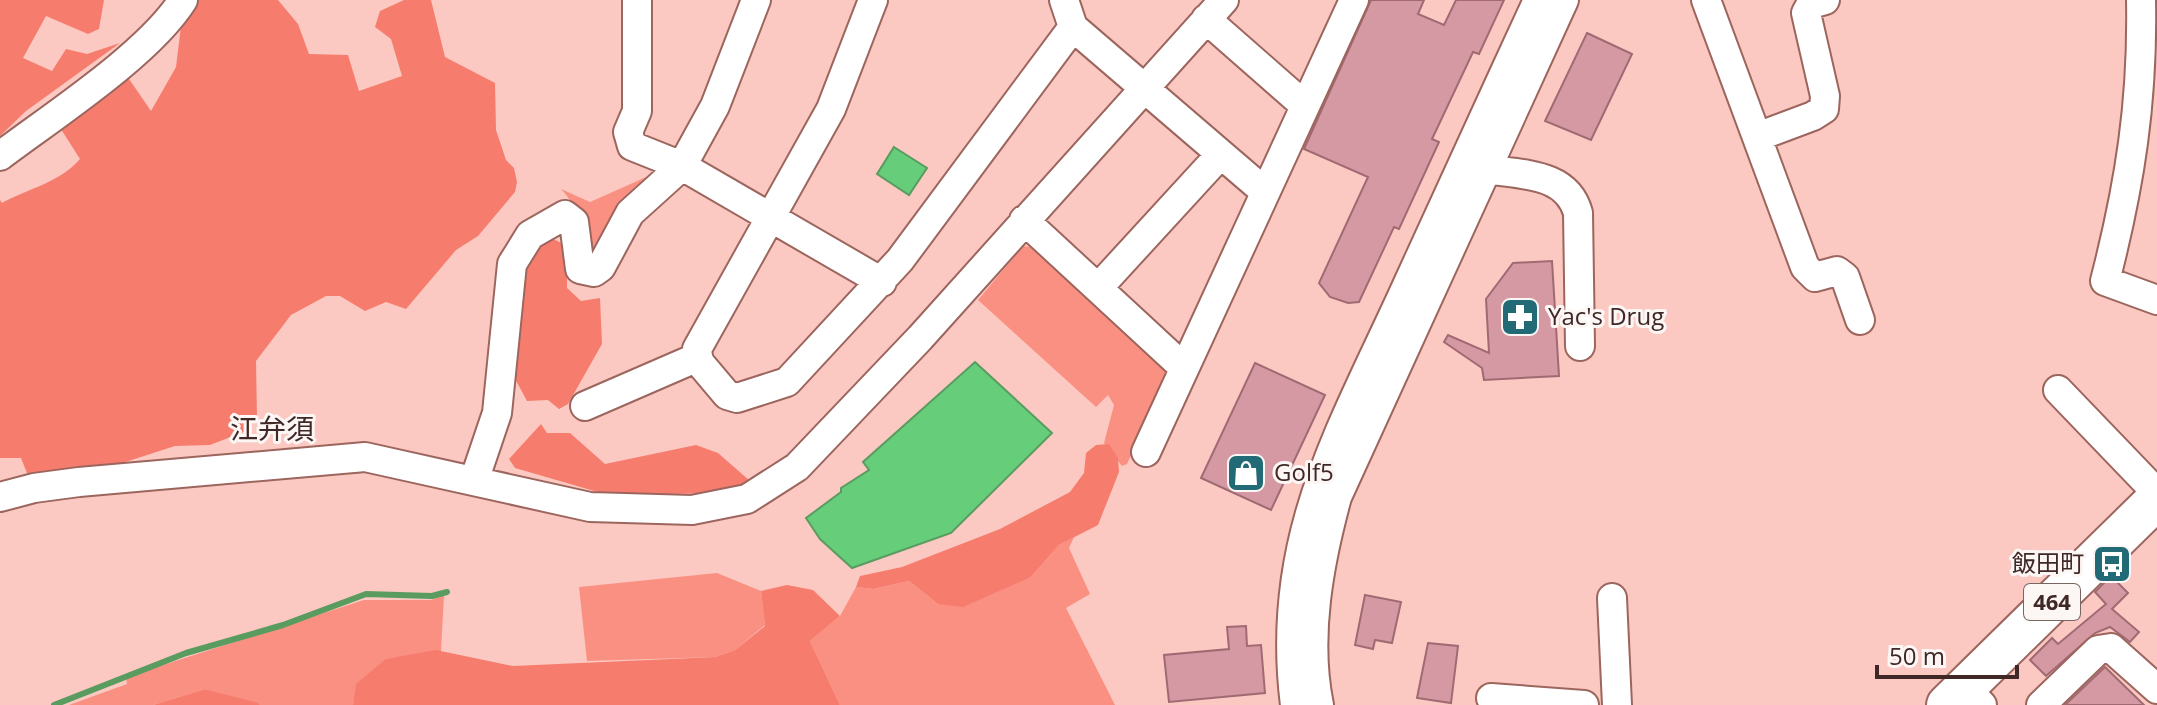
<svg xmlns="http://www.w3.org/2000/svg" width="2157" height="705" font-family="'Open Sans','Noto Sans JP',sans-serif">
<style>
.green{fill:#fa9082}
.forest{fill:#f67d6e}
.water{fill:#66cd7a;stroke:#5a9c60;stroke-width:2}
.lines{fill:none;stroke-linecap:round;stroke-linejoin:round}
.stream{stroke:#5a9c60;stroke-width:6}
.building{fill:#d499a2;stroke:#a16a73;stroke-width:2}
.minor-casing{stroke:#9c655d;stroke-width:32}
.highway-casing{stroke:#9c655d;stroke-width:44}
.minor{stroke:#fff;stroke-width:28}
.highway{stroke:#fff;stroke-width:40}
.labels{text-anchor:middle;stroke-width:6;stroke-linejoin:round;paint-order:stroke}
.shield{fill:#fcf6f5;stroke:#786663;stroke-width:2}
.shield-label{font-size:22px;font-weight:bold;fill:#3f2825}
.poi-label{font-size:24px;fill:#3f2825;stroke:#fcf6f5;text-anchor:start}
.quarter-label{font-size:28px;fill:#3f2825;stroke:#fcf6f5}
</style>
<rect width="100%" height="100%" fill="#fbc9c2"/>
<path class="green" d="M 662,170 L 588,262 C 583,235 581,210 561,189 L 590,202 Z
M 1023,246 L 1038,248 L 1164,364 L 1167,378 L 1127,464 L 1122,466 L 1104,443 L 1114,405 L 1108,395 L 1096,407 L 978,300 Z
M 1074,537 L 1069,548 L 1090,594 L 1066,608 L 1115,705 L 840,705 L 810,641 L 840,616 L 856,587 L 873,589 L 909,581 L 938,604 L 1031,577 L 1059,545 Z
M 717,573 L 761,591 L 765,625 L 735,650 L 715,657 L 587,661 L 579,587 Z
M 444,595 L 441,651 L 385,659 L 357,684 L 353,705 L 260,705 L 205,689 L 153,705 L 69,705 L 127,684 L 126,677 L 364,600 L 431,600 Z"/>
<path class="forest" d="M 0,0 L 104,0 L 99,29 L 88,34 L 46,16 L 23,58 L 52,71 L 66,49 L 87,54 L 120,43 L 26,111 L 0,136 Z
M 199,0 L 278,0 L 298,24 L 309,54 L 348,55 L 359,91 L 402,76 L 391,39 L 375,27 L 380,11 L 404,0 L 431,0 L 445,57 L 495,83 L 496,130 L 506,160 L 514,168 L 517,182 L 515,192 L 478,236 L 456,250 L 406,309 L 386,302 L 365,311 L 340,296 L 326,296 L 291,315 L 256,361 L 257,417 L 246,431 L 210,445 L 175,446 L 113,466 L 29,478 L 21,458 L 0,458 L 0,200 L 2,203 C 29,188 59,183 80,159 L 59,126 L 127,76 L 151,111 L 176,67 L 181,26 Z
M 542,233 L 567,246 L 567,288 L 581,301 L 600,298 L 602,344 L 568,404 L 559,409 L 548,400 L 527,401 L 507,364 L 515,288 Z
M 541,424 L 547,433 L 570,433 L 605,464 L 696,445 L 718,453 L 750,481 L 720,493 L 608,495 L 515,468 L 509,459 Z
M 1109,444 L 1118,458 L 1119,472 L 1098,525 L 1059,545 L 1031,577 L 963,607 L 938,604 L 909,581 L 873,589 L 856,587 L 860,576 L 902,567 L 1000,529 L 1070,492 L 1084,473 L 1086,453 L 1096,445 Z
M 787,585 L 813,590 L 840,616 L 810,641 L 840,705 L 353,705 L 356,684 L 385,659 L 436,650 L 513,666 L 715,657 L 735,650 L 765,626 L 761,591 Z
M 205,689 L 258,703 L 260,705 L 153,705 Z"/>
<path class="water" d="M 894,147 L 927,168 L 909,195 L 877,174 Z
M 975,362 L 1052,433 L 951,533 L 852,568 L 820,539 L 806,518 L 841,492 L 841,488 L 869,470 L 863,462 Z"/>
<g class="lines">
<path class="stream" d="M 54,705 L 186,653 L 283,625 L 366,594 L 432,596 L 447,592"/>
</g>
<path class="building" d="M 1371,0 L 1424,0 L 1418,14 L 1444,25 L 1456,0 L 1504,0 L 1479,54 L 1473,52 L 1432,139 L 1439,142 L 1399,229 L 1394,227 L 1359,302 L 1348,303 L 1330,297 L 1319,283 L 1368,177 L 1304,149 Z
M 1587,33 L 1632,54 L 1591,140 L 1545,121 Z
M 1552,261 L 1559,376 L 1484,380 L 1482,368 L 1444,342 L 1448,335 L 1489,353 L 1486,299 L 1513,263 Z
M 1255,363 L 1325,395 L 1271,510 L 1201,478 Z
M 2111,576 L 2128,593 L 2112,609 L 2139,632 L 2130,642 L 2110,627 L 2095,633 L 2046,676 L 2030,660 L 2052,638 L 2058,644 L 2106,604 L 2095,592 Z
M 1365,595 L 1401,602 L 1392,643 L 1375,640 L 1373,649 L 1355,645 Z
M 1246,626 L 1247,646 L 1261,645 L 1265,693 L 1169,702 L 1164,655 L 1229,649 L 1227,627 Z
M 1428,643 L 1458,646 L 1451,703 L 1417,698 Z
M 2105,667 L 2144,705 L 2065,705 Z"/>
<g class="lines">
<g class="minor-casing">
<path id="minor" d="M 637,0 L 637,111 L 628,132 L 632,146 L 682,166 L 882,282
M 1064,0 L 1073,27 L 1264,191
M 1706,0 L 1805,267 L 1815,277 L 1837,271 L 1845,277 L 1860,320
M 2141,0 C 2143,101 2130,184 2105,281 L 2157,300
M 1206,19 L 1304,105
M 1757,137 L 1813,116 L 1824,109 L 1825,96 L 1806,13 L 1811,4 L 1825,0
M 0,156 C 53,116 149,54 183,0
M 1486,169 C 1521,175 1567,172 1578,213 L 1580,346
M 1024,220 L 1183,367
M 1098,288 L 1220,155
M 698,357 L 700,363 L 727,395 L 737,398 L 787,382 L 900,260 L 1073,27
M 2058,390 L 2157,493
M 585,406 L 698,357 L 697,349 L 831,109 L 873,0
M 1146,452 L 1354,0
M 474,481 L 497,413 L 512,264 L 530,235 L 565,215 L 574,222 L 580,269 L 594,272 L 601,267 L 630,213 L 682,166 L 715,106 L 756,0
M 0,497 L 34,488 L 79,482 L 365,457 L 590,507 L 692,510 L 747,499 L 797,467 L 920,338 L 1224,0
M 1612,598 L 1617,705
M 1965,687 L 1982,705
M 1491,698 L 1584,705
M 1295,705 C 1274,541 1339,434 1404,292 C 1449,194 1493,97 1538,0
M 1319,705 C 1305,637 1319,563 1337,497 L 1564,0
M 2041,705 L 2098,650 L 2111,648 L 2157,689"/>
</g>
<g class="highway-casing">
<path id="highway" d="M 1947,705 L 2157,499"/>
</g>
<use href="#minor" class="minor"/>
<use href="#highway" class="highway"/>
</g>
<defs>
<g id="pharmacy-square" transform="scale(2)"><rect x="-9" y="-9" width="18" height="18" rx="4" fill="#226b76" stroke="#fcf6f5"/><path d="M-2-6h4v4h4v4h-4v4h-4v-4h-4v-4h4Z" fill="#fff"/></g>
<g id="shop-square" transform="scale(2)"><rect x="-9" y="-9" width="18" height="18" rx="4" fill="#226b76" stroke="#fcf6f5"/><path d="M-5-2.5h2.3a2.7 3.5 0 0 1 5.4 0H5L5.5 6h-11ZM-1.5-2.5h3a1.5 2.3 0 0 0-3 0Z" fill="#fff"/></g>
<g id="bus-square" transform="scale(2)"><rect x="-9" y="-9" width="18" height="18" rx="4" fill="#226b76" stroke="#fcf6f5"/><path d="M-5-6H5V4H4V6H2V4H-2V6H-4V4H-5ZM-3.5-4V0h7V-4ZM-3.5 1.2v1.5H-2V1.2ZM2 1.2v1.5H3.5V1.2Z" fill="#fff"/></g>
</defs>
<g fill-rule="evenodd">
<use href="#pharmacy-square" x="1520" y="317"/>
<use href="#shop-square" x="1246" y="473"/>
<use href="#bus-square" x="2112" y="564"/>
</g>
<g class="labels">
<rect class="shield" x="2024" y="584" width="56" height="36" rx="6"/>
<g class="shield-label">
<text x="2052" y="610">464</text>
</g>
<g class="poi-label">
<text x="1548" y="325">Yac's Drug</text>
<text x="1274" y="481">Golf5</text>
<text x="2084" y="572" text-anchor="end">飯田町</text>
</g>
<g class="quarter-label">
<text x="272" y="439">江弁須</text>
</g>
</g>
<path d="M1877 665v12h140v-12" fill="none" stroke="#3f2825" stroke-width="4"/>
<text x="1889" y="665" font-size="24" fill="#3f2825" stroke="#fcf6f5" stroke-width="6" paint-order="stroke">50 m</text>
</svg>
